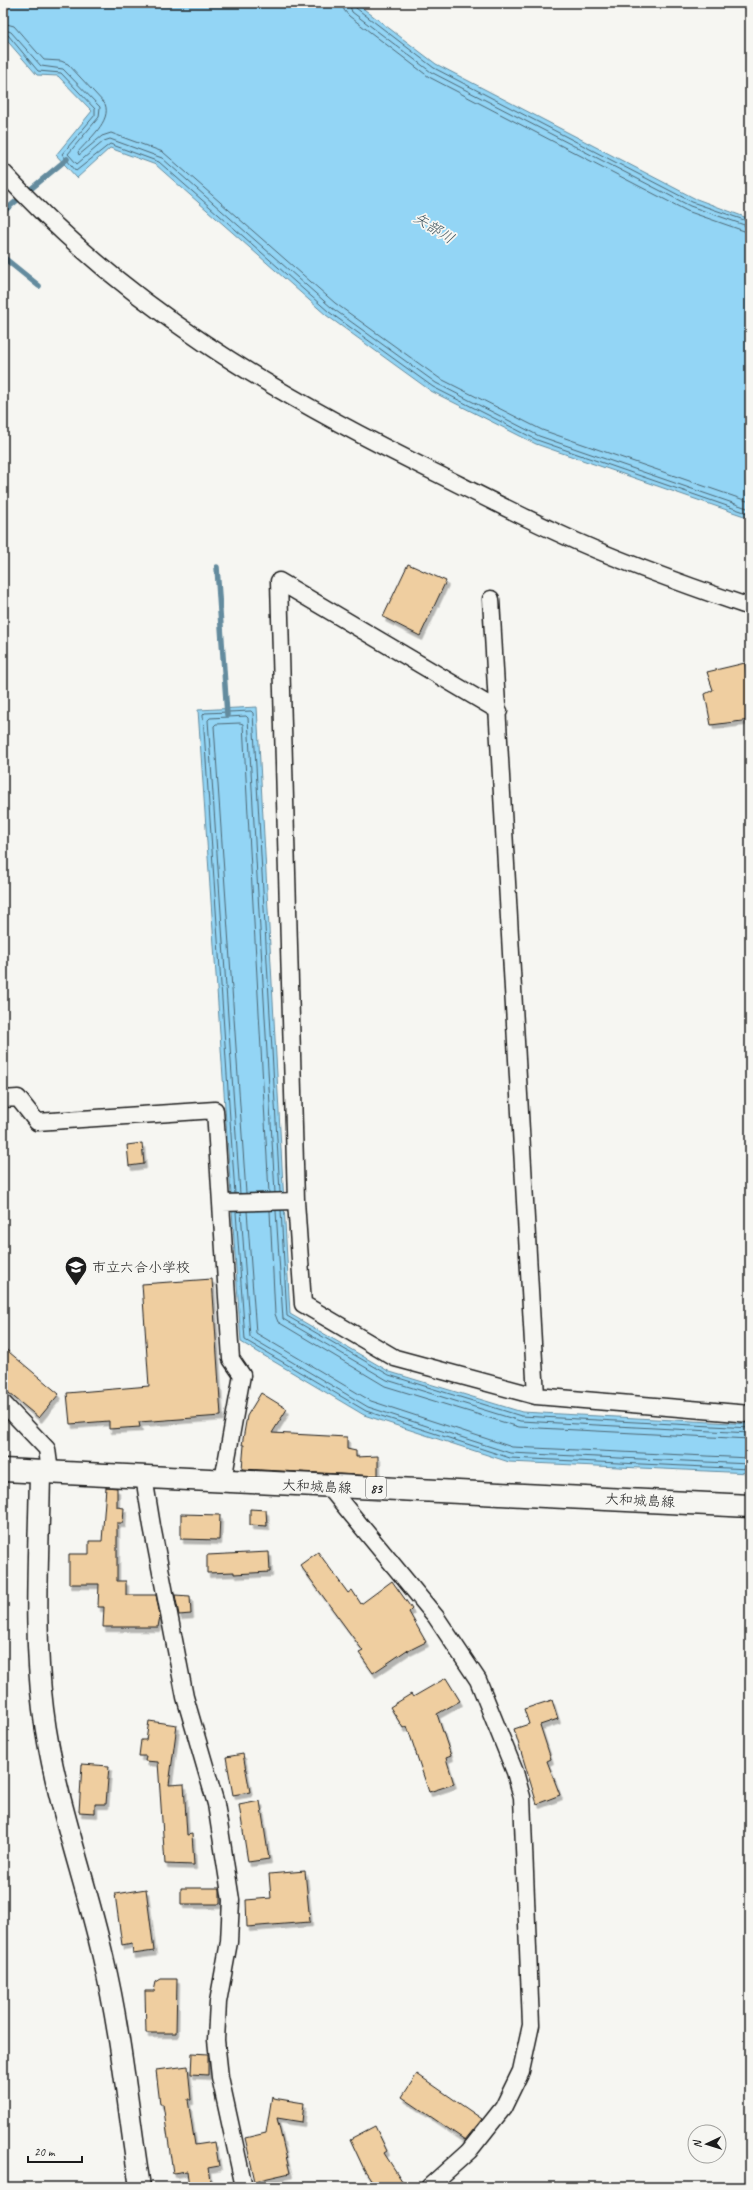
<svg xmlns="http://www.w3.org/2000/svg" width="753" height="2190" font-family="Caveat,'Klee One',sans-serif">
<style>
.water{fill:#93d5f5;stroke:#638b9e}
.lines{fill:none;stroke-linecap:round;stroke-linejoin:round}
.shore{stroke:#4c6673;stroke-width:1}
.stream{stroke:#638b9e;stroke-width:5.5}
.building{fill:#efcea0;stroke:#1c1c1c;filter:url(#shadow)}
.minor-casing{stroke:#1c1c1c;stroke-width:19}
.tertiary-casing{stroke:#1c1c1c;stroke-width:23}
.primary-casing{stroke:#1c1c1c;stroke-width:25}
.minor{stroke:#f6f6f2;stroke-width:16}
.tertiary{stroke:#f6f6f2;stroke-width:20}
.primary{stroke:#f6f6f2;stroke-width:22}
.labels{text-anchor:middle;stroke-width:3.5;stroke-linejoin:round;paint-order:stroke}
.shield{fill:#f6f6f2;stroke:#5d5d5c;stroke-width:1}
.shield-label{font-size:13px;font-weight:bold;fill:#1c1c1c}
.poi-label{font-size:14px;fill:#1c1c1c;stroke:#f6f6f2;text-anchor:start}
.street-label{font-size:14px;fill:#1c1c1c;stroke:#f6f6f2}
.water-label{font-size:15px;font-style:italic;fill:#40545d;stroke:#f6f6f2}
</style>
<defs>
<filter id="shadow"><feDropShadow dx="2.5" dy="4.5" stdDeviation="0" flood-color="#0004"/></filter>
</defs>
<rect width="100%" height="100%" fill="#f6f6f2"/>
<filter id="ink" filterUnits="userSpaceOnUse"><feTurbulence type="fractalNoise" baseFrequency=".025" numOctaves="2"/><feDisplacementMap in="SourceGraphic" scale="8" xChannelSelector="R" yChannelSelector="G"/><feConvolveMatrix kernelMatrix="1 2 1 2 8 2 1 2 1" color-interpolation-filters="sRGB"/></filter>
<g filter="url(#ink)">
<path class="water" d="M 3,3 L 356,3 L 436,64 L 694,198 L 750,219 L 750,518 L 536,444 L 431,391 L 326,315 L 156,165 L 110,148 L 77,178 L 56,155 L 92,111 L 58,76 L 37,75 L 3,36 Z
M 257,707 L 290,1314 L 390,1372 L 522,1412 L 750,1424 L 750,1473 L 509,1462 L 364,1415 L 241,1342 L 198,710 Z"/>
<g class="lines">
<path class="shore" d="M 343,3 L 344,10 L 349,16 L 429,77 L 687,211 L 750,233
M 349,3 L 352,12 L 431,72 L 690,206 L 750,227
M 354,3 L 356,8 L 434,68 L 692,202 L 750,222
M 3,23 L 14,26 L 44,60 L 61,61 L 68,64 L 105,104 C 112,121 88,140 78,152 L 79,155 L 102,136 L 111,133 L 163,152 L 335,303 L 439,378 L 542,430 L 750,502
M 3,29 L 11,32 L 41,66 L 63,69 L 100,107 L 99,117 L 68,154 L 77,164 L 104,141 L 110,139 L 162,158 L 332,308 L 436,383 L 539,436 L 750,509
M 3,34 L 8,35 L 38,71 L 61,73 L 95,109 L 95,115 L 62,154 L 76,171 L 110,144 L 159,162 L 329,312 L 433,387 L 537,440 L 750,514
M 246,1193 L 214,726 L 216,724 L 240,723 L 243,724 L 269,1193
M 235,1194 L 203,715 L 205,713 L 251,711 L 253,713 L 280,1192
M 240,1194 L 208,720 L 210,718 L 246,716 L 248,718 L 275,1193
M 281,1210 L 287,1316 L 389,1375 L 521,1416 L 750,1428
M 241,1211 L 250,1337 L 368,1407 L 510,1453 L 750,1464
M 247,1211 L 256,1333 L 371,1401 L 512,1447 L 750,1458
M 270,1211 L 275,1314 L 278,1322 L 385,1386 L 519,1427 L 750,1439
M 276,1211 L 283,1319 L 387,1380 L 520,1421 L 750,1433
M 236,1212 L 245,1340 L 366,1411 L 510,1458 L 750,1469"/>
<path class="stream" d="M 3,212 L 67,159
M 3,257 L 39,286
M 217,567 L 227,715"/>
</g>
<path class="building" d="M 408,564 L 446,581 L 420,636 L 383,617 Z
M 745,663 L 750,699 L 750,720 L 711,725 L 705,694 L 713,690 L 707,672 Z
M 142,1143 L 144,1164 L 129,1166 L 127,1145 Z
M 212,1279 L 221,1416 L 139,1422 L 140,1427 L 109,1429 L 109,1421 L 70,1424 L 67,1393 L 149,1386 L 142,1284 Z
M 3,1347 L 59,1394 L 39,1418 L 3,1388 Z
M 261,1393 L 287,1409 L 272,1433 L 347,1437 L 347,1449 L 356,1451 L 356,1457 L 378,1456 L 378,1476 L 242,1469 L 244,1445 L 242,1445 L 247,1416 Z
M 106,1487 L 117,1488 L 117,1507 L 124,1508 L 123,1523 L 117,1523 L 117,1581 L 126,1581 L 126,1595 L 156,1595 L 160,1616 L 158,1627 L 103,1627 L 104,1607 L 98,1607 L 99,1584 L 69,1584 L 69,1554 L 89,1554 L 89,1541 L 102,1541 Z
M 250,1509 L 266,1510 L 267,1526 L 250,1525 Z
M 181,1514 L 220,1515 L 219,1540 L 181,1539 Z
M 269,1552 L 270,1572 L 234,1574 L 234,1572 L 207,1573 L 207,1555 Z
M 318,1552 L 348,1593 L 352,1590 L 361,1604 L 392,1581 L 412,1609 L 409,1612 L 426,1642 L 408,1651 L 407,1650 L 373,1673 L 359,1653 L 363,1651 L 300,1565 Z
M 175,1595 L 190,1596 L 191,1614 L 179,1615 Z
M 446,1678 L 460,1701 L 437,1714 L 451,1756 L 446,1758 L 454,1784 L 429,1792 L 407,1726 L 403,1728 L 390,1707 L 411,1694 L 413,1697 Z
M 552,1700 L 558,1719 L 540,1725 L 551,1759 L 547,1761 L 560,1795 L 537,1804 L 514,1729 L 529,1724 L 524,1709 Z
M 149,1721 L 177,1725 L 169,1785 L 184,1784 L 187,1835 L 192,1834 L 194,1865 L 165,1864 L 158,1762 L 145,1761 L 146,1756 L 139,1756 L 141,1740 L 146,1740 Z
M 243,1754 L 250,1792 L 233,1795 L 226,1757 Z
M 82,1764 L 109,1766 L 106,1804 L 95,1804 L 95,1813 L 79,1812 Z
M 260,1801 L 269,1859 L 248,1862 L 239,1805 Z
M 305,1871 L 310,1922 L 247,1927 L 246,1900 L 271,1898 L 269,1874 Z
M 181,1888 L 220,1888 L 220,1904 L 181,1904 Z
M 146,1889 L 154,1951 L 133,1954 L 132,1943 L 122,1945 L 115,1894 Z
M 161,1979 L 177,1979 L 176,2033 L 146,2033 L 145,1991 L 154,1991 L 156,1982 Z
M 192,2053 L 208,2054 L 208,2075 L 191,2074 Z
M 188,2066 L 191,2100 L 188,2100 L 195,2145 L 215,2142 L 219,2166 L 208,2168 L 211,2187 L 189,2187 L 187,2171 L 173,2173 L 163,2104 L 160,2104 L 156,2070 Z
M 417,2074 L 482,2119 L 465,2140 L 402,2097 Z
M 272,2096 L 273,2098 L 304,2103 L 302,2122 L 277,2118 L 290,2173 L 255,2181 L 245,2138 L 266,2133 Z
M 375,2126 L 387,2151 L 384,2153 L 406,2187 L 376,2187 L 364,2169 L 350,2139 Z"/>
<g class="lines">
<g class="minor-casing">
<path id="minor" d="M 3,172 C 126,307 274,394 436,473 C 476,493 517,514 558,533 C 620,562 685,585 750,607
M 491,599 L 536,1396
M 499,711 L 279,581 L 296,1201 L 303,1304 L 395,1358 L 536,1396 L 750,1414
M 3,1099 L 18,1098 L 37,1122 L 215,1110 L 231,1359 L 242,1375 L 223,1480
M 222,1203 L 296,1201
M 3,1403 L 47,1449 L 50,1472
M 144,1477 L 152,1526 L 185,1697 L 216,1804 L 231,1900 L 229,1942 L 218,2002 L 216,2040 L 220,2077 L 244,2187
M 329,1487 L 436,1617 L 478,1680 L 515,1772 L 522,1797 L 531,2025 L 521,2071 L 503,2108 L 469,2151 L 429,2187"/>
</g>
<g class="tertiary-casing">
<path id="tertiary" d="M 40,1472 C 39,1550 33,1631 43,1709 C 53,1793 84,1874 103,1957 C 121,2032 128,2110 140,2187"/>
</g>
<g class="primary-casing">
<path id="primary" d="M 3,1470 L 750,1506"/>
</g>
<use href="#minor" class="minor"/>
<use href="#tertiary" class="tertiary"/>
<use href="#primary" class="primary"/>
</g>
</g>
<defs>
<g id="school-pin" transform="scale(1.15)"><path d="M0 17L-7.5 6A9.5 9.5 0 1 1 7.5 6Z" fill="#1c1c1c" stroke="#f6f6f2"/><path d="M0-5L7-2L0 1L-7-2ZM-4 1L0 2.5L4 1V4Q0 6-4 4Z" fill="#fff"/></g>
</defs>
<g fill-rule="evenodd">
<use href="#school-pin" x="76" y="1267"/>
</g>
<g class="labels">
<rect class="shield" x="366" y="1477" width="20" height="22" rx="3"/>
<g class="shield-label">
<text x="376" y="1493">83</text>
</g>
<g class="poi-label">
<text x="92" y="1272">市立六合小学校</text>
</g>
<g class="street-label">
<text transform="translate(317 1486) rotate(3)" y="5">大和城島線</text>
<text transform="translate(640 1500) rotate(3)" y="5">大和城島線</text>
</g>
<g class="water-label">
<text transform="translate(434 228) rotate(32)" y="5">矢部川</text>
</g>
</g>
<rect width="753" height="2190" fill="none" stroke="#f6f6f2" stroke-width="16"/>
<rect x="8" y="8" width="737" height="2174" fill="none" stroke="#1c1c1c" stroke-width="1.5" filter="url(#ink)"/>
<g transform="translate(707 2144) rotate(266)"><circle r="19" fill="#f6f6f2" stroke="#9f9f9c"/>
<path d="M0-3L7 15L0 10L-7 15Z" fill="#1c1c1c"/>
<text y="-6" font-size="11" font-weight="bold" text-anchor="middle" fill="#1c1c1c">N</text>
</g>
<path d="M28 2156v6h54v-6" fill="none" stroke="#1c1c1c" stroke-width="2"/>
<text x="34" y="2156" font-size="12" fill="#1c1c1c" stroke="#f6f6f2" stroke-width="3" paint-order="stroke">20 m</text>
</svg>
